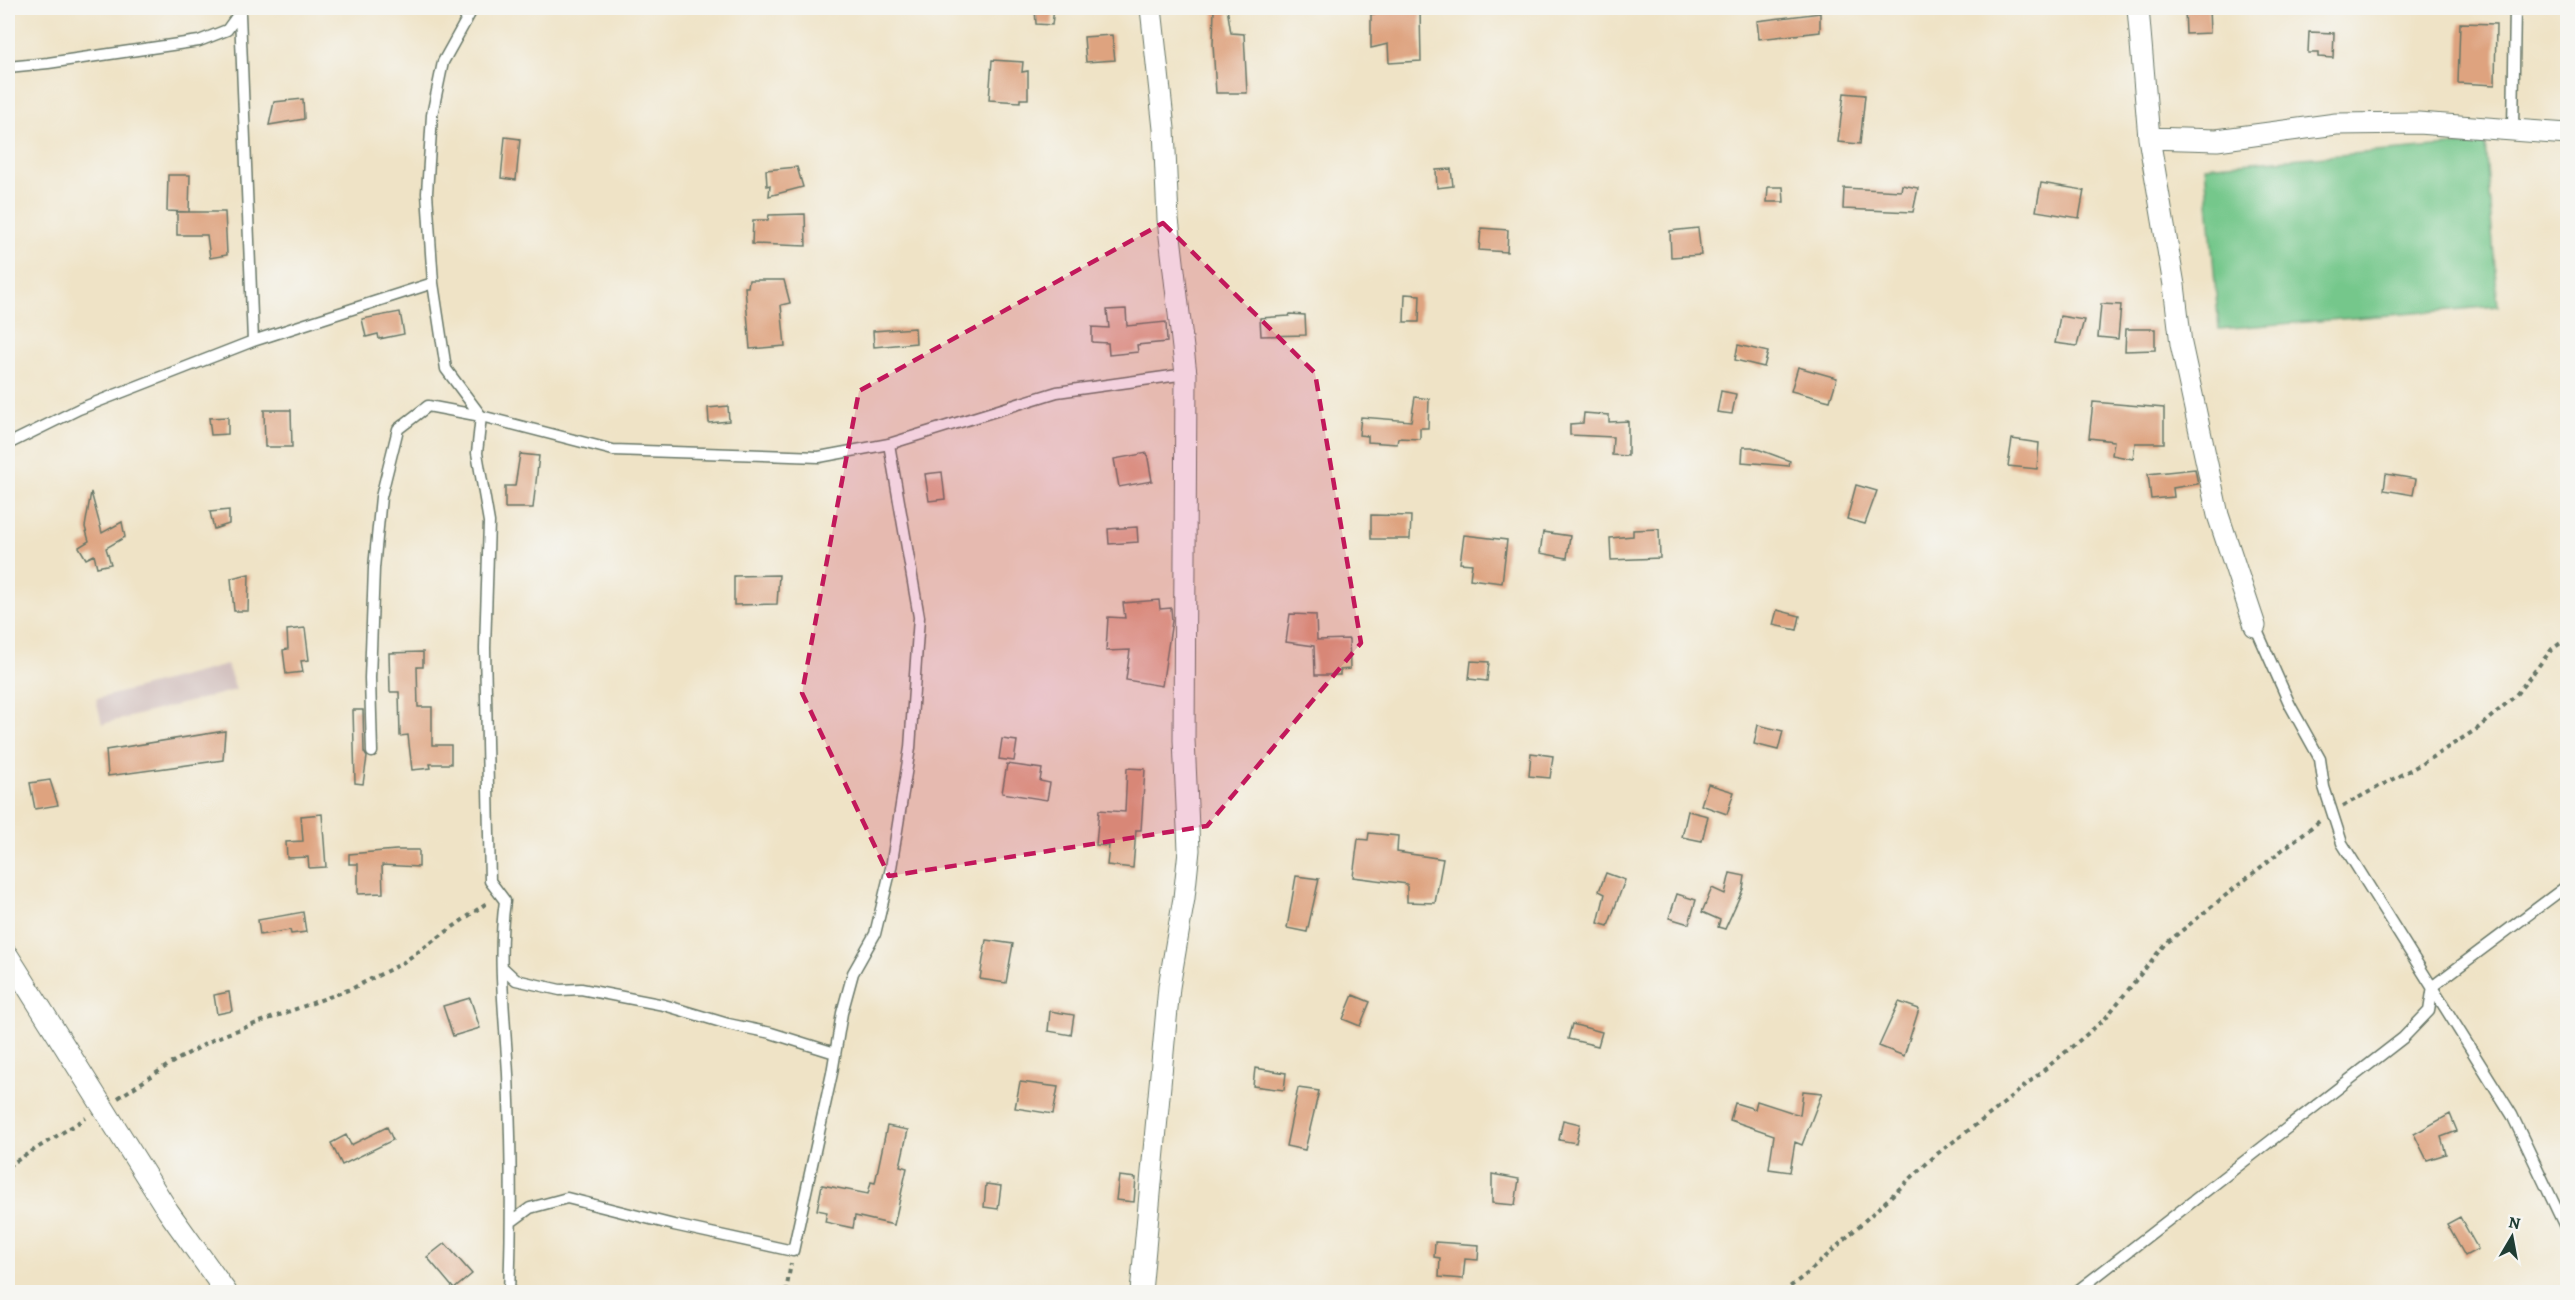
<svg xmlns="http://www.w3.org/2000/svg" width="2575" height="1300" font-family="Alegreya,serif">
<style>
.industrial{fill:#d1bfbd}
.green{fill:#74c78b;stroke:#4a8260;stroke-width:1.5}
.building{fill:#dea37f}
.lines{fill:none;stroke-linecap:round;stroke-linejoin:round}
.lane-casing{stroke:#687767;stroke-width:13}
.street-casing{stroke:#687767;stroke-width:23}
.path{stroke:#687767;stroke-width:4;stroke-dasharray:4.5 4.5;stroke-linecap:butt}
.lane{stroke:#fff;stroke-width:10}
.street{stroke:#fff;stroke-width:21}
.marked{fill:#c2185b;fill-opacity:0.2;stroke:#c2185b;stroke-width:4.5;stroke-dasharray:12 8;stroke-linejoin:round}
</style>
<rect width="100%" height="100%" fill="#f6f6f2"/>
<filter id="ink" filterUnits="userSpaceOnUse"><feTurbulence type="fractalNoise" baseFrequency=".0167" numOctaves="2"/><feDisplacementMap in="SourceGraphic" scale="12" xChannelSelector="R" yChannelSelector="G"/><feConvolveMatrix kernelMatrix="1 2 1 2 8 2 1 2 1" color-interpolation-filters="sRGB"/></filter>
<filter id="wash" filterUnits="userSpaceOnUse"><feTurbulence type="fractalNoise" baseFrequency=".008" numOctaves="4" result="noise"/><feDisplacementMap in="SourceGraphic" scale="24" xChannelSelector="R" yChannelSelector="G"/><feGaussianBlur stdDeviation="1.35" result="paint"/><feColorMatrix in="noise" values="0 0 0 0 0 0 0 0 0 0 0 0 0 0 0 0 0 1.4 0 .05"/><feComposite in="paint" operator="in"/></filter>
<g filter="url(#wash)">
<rect width="100%" height="100%" fill="#efe3c6"/>
<path class="industrial" d="M 227,665 L 236,690 L 102,724 L 96,699 Z"/>
<path class="green" d="M 2485,143 L 2498,306 L 2219,329 L 2205,166 Z"/>
<g id="blocks">
<path class="building" d="M 1035,8 L 1054,8 L 1052,25 L 1036,24 Z
M 1214,8 L 1227,8 L 1231,33 L 1244,34 L 1247,93 L 1216,93 L 1213,44 Z
M 1374,8 L 1420,9 L 1421,61 L 1389,63 L 1388,44 L 1371,48 L 1371,14 L 1374,14 Z
M 2185,8 L 2209,8 L 2210,33 L 2186,34 Z
M 1820,13 L 1820,32 L 1759,39 L 1757,21 Z
M 2460,23 L 2496,24 L 2495,85 L 2458,83 Z
M 2309,32 L 2334,33 L 2333,58 L 2318,57 L 2318,53 L 2308,53 Z
M 1112,35 L 1115,60 L 1086,62 L 1084,37 Z
M 992,60 L 1023,62 L 1022,72 L 1028,71 L 1028,99 L 1020,99 L 1020,102 L 989,100 Z
M 1844,93 L 1865,95 L 1860,144 L 1838,142 Z
M 303,99 L 304,119 L 269,125 L 274,102 Z
M 505,137 L 520,139 L 516,180 L 501,178 Z
M 797,167 L 803,187 L 769,196 L 770,185 L 767,186 L 766,170 Z
M 1451,169 L 1453,186 L 1437,188 L 1436,170 Z
M 168,175 L 190,175 L 189,212 L 167,211 Z
M 2041,183 L 2084,190 L 2079,218 L 2036,211 Z
M 1902,185 L 1918,188 L 1913,212 L 1843,209 L 1844,188 L 1901,191 Z
M 1768,187 L 1783,187 L 1784,202 L 1767,202 Z
M 177,212 L 225,212 L 227,255 L 210,258 L 207,235 L 177,235 Z
M 805,214 L 806,246 L 752,244 L 753,220 L 768,220 L 769,215 Z
M 1481,228 L 1508,230 L 1507,252 L 1479,250 Z
M 1698,228 L 1701,255 L 1671,257 L 1670,231 Z
M 749,280 L 784,280 L 790,303 L 781,305 L 785,346 L 750,349 L 745,287 L 748,287 Z
M 1405,294 L 1420,295 L 1419,322 L 1404,322 Z
M 2101,304 L 2121,305 L 2118,339 L 2098,337 Z
M 1126,309 L 1127,326 L 1166,322 L 1167,342 L 1137,345 L 1138,352 L 1109,355 L 1108,343 L 1092,342 L 1092,327 L 1109,328 L 1107,310 Z
M 400,312 L 404,334 L 379,339 L 378,334 L 366,337 L 362,319 Z
M 1290,314 L 1305,315 L 1306,335 L 1261,336 L 1260,318 L 1289,316 Z
M 2060,316 L 2084,320 L 2077,346 L 2055,343 Z
M 915,328 L 916,343 L 874,347 L 873,331 Z
M 2126,329 L 2155,329 L 2155,350 L 2125,351 Z
M 1738,345 L 1768,352 L 1764,367 L 1735,360 Z
M 1798,367 L 1837,378 L 1830,401 L 1791,391 Z
M 1721,391 L 1736,394 L 1732,414 L 1717,412 Z
M 1415,397 L 1429,399 L 1428,428 L 1420,428 L 1420,439 L 1398,438 L 1397,444 L 1368,442 L 1368,436 L 1359,435 L 1361,417 L 1411,421 Z
M 2093,402 L 2164,408 L 2164,443 L 2135,443 L 2133,459 L 2112,455 L 2114,441 L 2089,438 Z
M 728,406 L 729,421 L 709,423 L 708,408 Z
M 264,410 L 291,410 L 292,447 L 265,447 Z
M 1584,413 L 1609,415 L 1609,422 L 1628,421 L 1628,456 L 1612,455 L 1613,437 L 1570,435 L 1570,424 L 1583,423 Z
M 228,417 L 228,434 L 211,435 L 209,418 Z
M 2012,439 L 2039,443 L 2037,469 L 2008,466 Z
M 1743,447 L 1752,447 L 1790,461 L 1789,466 L 1742,462 Z
M 1147,453 L 1152,481 L 1119,487 L 1114,459 Z
M 520,454 L 539,456 L 533,508 L 505,508 L 505,486 L 515,486 Z
M 2195,469 L 2198,484 L 2173,488 L 2174,497 L 2151,499 L 2148,474 Z
M 942,472 L 945,499 L 929,501 L 925,474 Z
M 2386,474 L 2416,479 L 2413,495 L 2384,490 Z
M 1856,485 L 1877,491 L 1865,524 L 1847,519 Z
M 91,492 L 102,533 L 122,522 L 125,537 L 106,548 L 111,564 L 97,567 L 94,555 L 86,559 L 79,547 L 89,541 L 85,527 Z
M 229,510 L 229,524 L 214,529 L 210,512 Z
M 1371,515 L 1411,516 L 1410,539 L 1371,539 Z
M 1137,527 L 1138,542 L 1109,544 L 1108,529 Z
M 1659,529 L 1660,558 L 1611,560 L 1610,538 L 1633,536 L 1633,530 Z
M 1543,532 L 1570,536 L 1567,558 L 1540,553 Z
M 1464,535 L 1507,540 L 1502,583 L 1470,579 L 1472,564 L 1460,563 Z
M 249,574 L 248,611 L 234,611 L 231,578 Z
M 779,575 L 777,604 L 734,605 L 734,576 Z
M 1159,600 L 1160,609 L 1171,608 L 1172,621 L 1162,686 L 1126,680 L 1130,650 L 1106,651 L 1108,617 L 1125,618 L 1123,603 Z
M 1777,610 L 1800,616 L 1797,630 L 1773,625 Z
M 1290,614 L 1316,615 L 1317,640 L 1349,639 L 1350,669 L 1340,670 L 1340,675 L 1315,675 L 1314,646 L 1286,642 Z
M 305,628 L 309,660 L 301,661 L 303,672 L 286,674 L 283,650 L 288,649 L 287,630 Z
M 423,652 L 423,667 L 417,667 L 418,707 L 432,707 L 432,745 L 451,745 L 451,764 L 430,764 L 431,768 L 412,770 L 408,735 L 400,736 L 399,692 L 390,692 L 389,653 Z
M 1471,661 L 1489,662 L 1487,681 L 1469,679 Z
M 353,710 L 363,710 L 364,752 L 367,757 L 363,784 L 355,783 Z
M 1758,725 L 1783,731 L 1778,750 L 1754,744 Z
M 225,731 L 223,760 L 108,776 L 106,750 Z
M 1002,739 L 1017,741 L 1014,761 L 999,759 Z
M 1531,753 L 1553,756 L 1550,778 L 1529,776 Z
M 1007,764 L 1042,769 L 1040,781 L 1050,783 L 1047,800 L 1002,793 Z
M 1127,768 L 1145,769 L 1141,830 L 1136,830 L 1133,868 L 1107,865 L 1109,846 L 1096,845 L 1099,810 L 1125,812 Z
M 50,780 L 58,805 L 35,809 L 30,783 Z
M 1708,784 L 1734,792 L 1727,814 L 1701,805 Z
M 1688,811 L 1708,816 L 1702,841 L 1682,837 Z
M 322,814 L 326,867 L 309,868 L 308,857 L 287,858 L 286,842 L 303,841 L 301,816 Z
M 1369,833 L 1398,836 L 1397,852 L 1443,859 L 1435,903 L 1407,902 L 1407,884 L 1353,877 L 1358,839 L 1368,840 Z
M 396,850 L 419,850 L 419,867 L 382,865 L 383,893 L 358,894 L 358,864 L 349,864 L 349,854 Z
M 1606,873 L 1625,880 L 1608,926 L 1598,923 L 1605,894 L 1599,891 Z
M 1730,873 L 1745,876 L 1743,889 L 1725,929 L 1718,927 L 1720,920 L 1702,912 L 1712,888 L 1725,894 Z
M 1296,876 L 1319,879 L 1307,932 L 1287,928 Z
M 1677,894 L 1696,900 L 1689,924 L 1669,918 Z
M 303,912 L 306,932 L 291,934 L 290,930 L 260,935 L 258,920 Z
M 986,940 L 1013,944 L 1006,983 L 980,979 Z
M 229,992 L 232,1011 L 217,1014 L 214,995 Z
M 1353,995 L 1370,1002 L 1360,1026 L 1343,1019 Z
M 470,998 L 480,1028 L 453,1036 L 443,1006 Z
M 1899,1002 L 1919,1009 L 1904,1056 L 1879,1046 Z
M 1050,1011 L 1074,1015 L 1071,1035 L 1048,1031 Z
M 1572,1024 L 1602,1032 L 1598,1046 L 1568,1039 Z
M 1255,1068 L 1286,1073 L 1284,1090 L 1253,1086 Z
M 1020,1082 L 1058,1087 L 1053,1114 L 1015,1108 Z
M 1298,1088 L 1319,1091 L 1305,1150 L 1286,1146 Z
M 1803,1091 L 1822,1093 L 1802,1145 L 1795,1142 L 1790,1172 L 1769,1169 L 1774,1135 L 1730,1120 L 1735,1103 L 1755,1109 L 1757,1101 L 1800,1115 Z
M 2450,1114 L 2457,1131 L 2441,1137 L 2446,1154 L 2427,1160 L 2414,1134 Z
M 1563,1120 L 1580,1124 L 1576,1143 L 1559,1140 Z
M 887,1126 L 908,1130 L 900,1166 L 907,1168 L 894,1225 L 855,1216 L 853,1228 L 825,1222 L 827,1212 L 817,1210 L 822,1185 L 868,1194 L 871,1182 L 875,1183 Z
M 387,1127 L 393,1140 L 342,1165 L 331,1143 L 346,1135 L 351,1145 Z
M 1492,1174 L 1519,1179 L 1515,1205 L 1492,1203 Z
M 1119,1176 L 1136,1178 L 1134,1202 L 1116,1200 Z
M 986,1184 L 1001,1186 L 998,1209 L 984,1207 Z
M 2460,1217 L 2478,1249 L 2465,1256 L 2447,1224 Z
M 1435,1242 L 1479,1245 L 1478,1260 L 1465,1259 L 1463,1279 L 1439,1277 L 1440,1258 L 1434,1257 Z
M 445,1243 L 472,1274 L 454,1289 L 427,1257 Z"/>
</g>
</g>
<g filter="url(#ink)">
<use href="#blocks" fill-opacity="0" stroke="#687767" stroke-width="1.5"/>
<g class="lines">
<g class="lane-casing">
<path id="lane" d="M 240,14 L 253,341
M 8,67 L 48,63 L 199,41 L 227,30 L 240,12
M 2513,128 L 2515,8
M 8,444 L 79,409 L 253,341 L 433,283
M 2255,626 L 2290,705 L 2320,759 L 2324,787 L 2342,843 L 2512,1115 L 2568,1233
M 372,752 L 370,678 L 374,568 L 381,497 L 398,429 L 428,406 L 481,416 L 446,369 L 433,283 L 427,193 L 432,115 L 443,62 L 473,8
M 502,967 L 516,980 L 560,990 L 581,989 L 664,1005 L 728,1024 L 771,1033 L 835,1053
M 511,1222 L 530,1208 L 567,1198 L 674,1225 L 793,1251 L 832,1073 L 842,1013 L 853,973 L 875,934 L 891,868 L 910,748 L 919,617 L 889,444
M 509,1292 C 512,1219 511,1147 508,1074 C 505,1017 497,958 505,901 L 490,881 L 485,648 L 489,522 L 477,453 L 481,416 L 613,450 L 819,457 L 889,444 L 1057,392 L 1186,374
M 2076,1292 L 2403,1038 L 2429,1011 L 2433,986 L 2568,885"/>
</g>
<g class="street-casing">
<path id="street" d="M 2138,8 L 2149,138 L 2174,285 L 2181,344 L 2218,515 L 2255,626
M 2149,138 L 2217,140 L 2336,124 L 2418,123 L 2568,134
M 8,956 L 168,1211 L 226,1292
M 1141,1292 L 1169,987 L 1184,898 L 1189,850 L 1184,740 L 1186,374 L 1168,219 L 1164,129 L 1151,8"/>
</g>
<path class="path" d="M 2343,806 L 2423,763 L 2477,729 L 2515,696 L 2552,649 L 2568,638
M 118,1098 L 173,1062 L 216,1038 L 351,989 L 401,964 L 488,902
M 8,1166 L 86,1118
M 786,1292 L 791,1263
M 1783,1292 L 1808,1273 L 1937,1154 L 1997,1109 L 2104,1020 L 2164,945 L 2282,850 L 2321,820"/>
<use href="#lane" class="lane"/>
<use href="#street" class="street"/>
</g>
</g>
<path class="marked" d="M 1163,223 L 1315,373 L 1361,643 L 1207,826 L 889,876 L 802,693 L 859,391 Z"/>
<rect width="2575" height="1300" fill="none" stroke="#f6f6f2" stroke-width="30"/>
<g transform="translate(2512 1237) rotate(10)" stroke="#f6f6f2" stroke-width="4.5" paint-order="stroke">
<path d="M0-4.5L10 22L0 15L-10 22Z" fill="#1f3d34"/>
<text y="-9" font-size="16" font-weight="bold" text-anchor="middle" fill="#1f3d34">N</text>
</g>
</svg>
